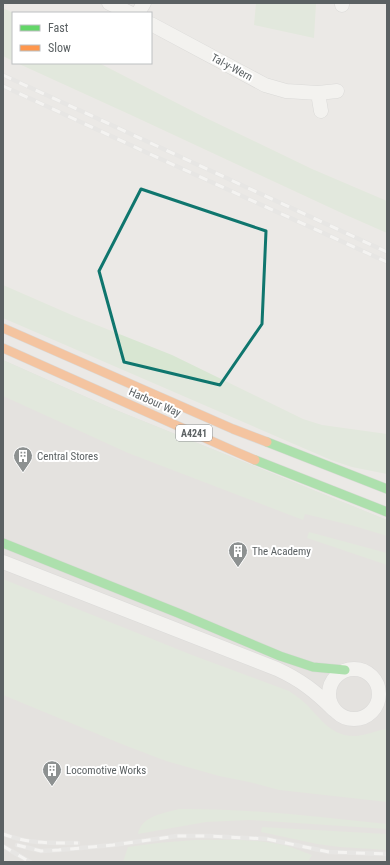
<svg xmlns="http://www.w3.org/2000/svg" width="390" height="865" font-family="'Roboto Condensed',sans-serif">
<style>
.industrial{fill:#dcd9d7}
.green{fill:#d8e6d2}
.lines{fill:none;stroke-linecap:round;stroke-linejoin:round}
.street-casing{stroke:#c7c8c8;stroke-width:15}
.fast-casing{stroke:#c7c8c7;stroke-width:10}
.slow-casing{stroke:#c7c8c7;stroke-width:10}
.street{stroke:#fcfcfb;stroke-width:14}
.fast{stroke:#63d668;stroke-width:9}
.slow{stroke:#ff974d;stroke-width:9}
.rail-casing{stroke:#e2e2e2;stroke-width:4.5}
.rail{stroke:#fff;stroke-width:3;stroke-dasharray:9;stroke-linecap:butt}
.marked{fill:none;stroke:#0f766e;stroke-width:3;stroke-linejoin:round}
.labels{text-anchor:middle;stroke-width:4;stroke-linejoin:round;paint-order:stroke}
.shield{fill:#fff;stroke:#8c9092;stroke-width:1}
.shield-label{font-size:10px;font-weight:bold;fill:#5b6163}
.street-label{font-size:11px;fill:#5b6163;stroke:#fff}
.poi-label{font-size:11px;fill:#5b6163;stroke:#fff;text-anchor:start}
</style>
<rect width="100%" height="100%" fill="#ebe9e6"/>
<path class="industrial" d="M 3,360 L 111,408 L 387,520 L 387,862 L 3,862 Z"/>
<path class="green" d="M 256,3 L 316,3 L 314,38 L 254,25 Z
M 3,8 L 13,13 L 13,61 L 3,56 Z
M 17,63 L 99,63 L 204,117 L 312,169 L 387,201 L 387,233 L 346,215 L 131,115 Z
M 3,285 L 74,316 L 172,355 L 303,419 L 322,425 L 387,434 L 387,474 L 352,467 L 331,460 L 3,318 Z
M 3,360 L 111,408 L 387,520 L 387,536 L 354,526 L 305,514 L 303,520 L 128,453 L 3,396 Z
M 309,532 L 387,553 L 387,565 L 307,538 Z
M 3,579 L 192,655 L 289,691 C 295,695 301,699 306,704 C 321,719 331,736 354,736 C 365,736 376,730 387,729 L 387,802 L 279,790 L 249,782 L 219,776 L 166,761 L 124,745 L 3,695 Z
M 179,809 C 248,808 318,817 387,824 L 387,829 L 250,820 L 206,822 L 138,834 C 141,816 164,813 179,809 Z
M 262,827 L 387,834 L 387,850 L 339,847 L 317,844 L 261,832 Z
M 194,840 C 225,840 258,838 288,846 C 296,849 304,852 312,855 L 308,862 L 123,862 L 128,847 L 157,843 Z"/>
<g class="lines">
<g class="street-casing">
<path id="street" d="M 109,3 L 130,13
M 342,5 L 342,3
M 138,13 L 144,3
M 151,24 L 265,85 L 286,91 L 318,93 L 337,91
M 318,93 L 321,111
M 3,562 L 277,669 C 301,680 316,692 334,710
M329 694a25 25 0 1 1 50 0a25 25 0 1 1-50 0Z"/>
</g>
<g class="fast-casing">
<path id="fast" d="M 267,442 L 387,489
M 255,460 L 387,512
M 3,543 L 178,613 L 280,656 L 313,667 L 345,670"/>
</g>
<g class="slow-casing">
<path id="slow" d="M 3,328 L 233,429 L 267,442
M 3,348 L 234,451 L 255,460"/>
</g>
<use href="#street" class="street"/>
<use href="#fast" class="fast"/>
<use href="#slow" class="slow"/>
<g class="rail-casing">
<path id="rail" d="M 3,75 L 157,146 L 387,252
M 3,86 L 152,155 L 387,262
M 3,834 C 29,844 52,843 78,843
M 17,845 L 41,851 L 59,850 L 113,845 L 177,836 L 208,836 L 267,839 L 329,852 L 387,854
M 3,846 L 30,862"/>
</g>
<use href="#rail" class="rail"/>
</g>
<path d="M0 0H390V865H0ZM 141,189 L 266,231 L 262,324 L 220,385 L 124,362 L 99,271 Z" fill="#ebe9e6" fill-opacity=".55" fill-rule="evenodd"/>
<path class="marked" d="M 141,189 L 266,231 L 262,324 L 220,385 L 124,362 L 99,271 Z"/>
<defs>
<g id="building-pin" transform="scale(1)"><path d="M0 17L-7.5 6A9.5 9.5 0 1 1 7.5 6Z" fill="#8d9191" stroke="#fff"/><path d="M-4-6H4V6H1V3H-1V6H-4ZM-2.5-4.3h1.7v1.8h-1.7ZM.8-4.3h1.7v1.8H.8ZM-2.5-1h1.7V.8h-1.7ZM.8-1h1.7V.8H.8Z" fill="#fff"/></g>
</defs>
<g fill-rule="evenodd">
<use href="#building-pin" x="23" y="456"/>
<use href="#building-pin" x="238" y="551"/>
<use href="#building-pin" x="52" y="770"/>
</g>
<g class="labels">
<rect class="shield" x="176" y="425" width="36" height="16" rx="3"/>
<g class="shield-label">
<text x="194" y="437">A4241</text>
</g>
<g class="street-label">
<text transform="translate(232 67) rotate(28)" y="4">Tal-y-Wern</text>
<text transform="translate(155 402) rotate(24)" y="4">Harbour Way</text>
</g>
<g class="poi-label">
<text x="37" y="460">Central Stores</text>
<text x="252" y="555">The Academy</text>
<text x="66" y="774">Locomotive Works</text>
</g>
</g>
<rect width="390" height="865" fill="none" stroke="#5b6163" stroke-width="8"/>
<rect x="12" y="12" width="140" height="52" fill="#ffffff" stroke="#bdc0c1"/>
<rect x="20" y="25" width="20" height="6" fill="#63d668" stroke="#bdc0c1"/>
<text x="48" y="32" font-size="12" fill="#5b6163">Fast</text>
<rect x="20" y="45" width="20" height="6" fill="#ff974d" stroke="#bdc0c1"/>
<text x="48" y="52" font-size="12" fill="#5b6163">Slow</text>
</svg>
